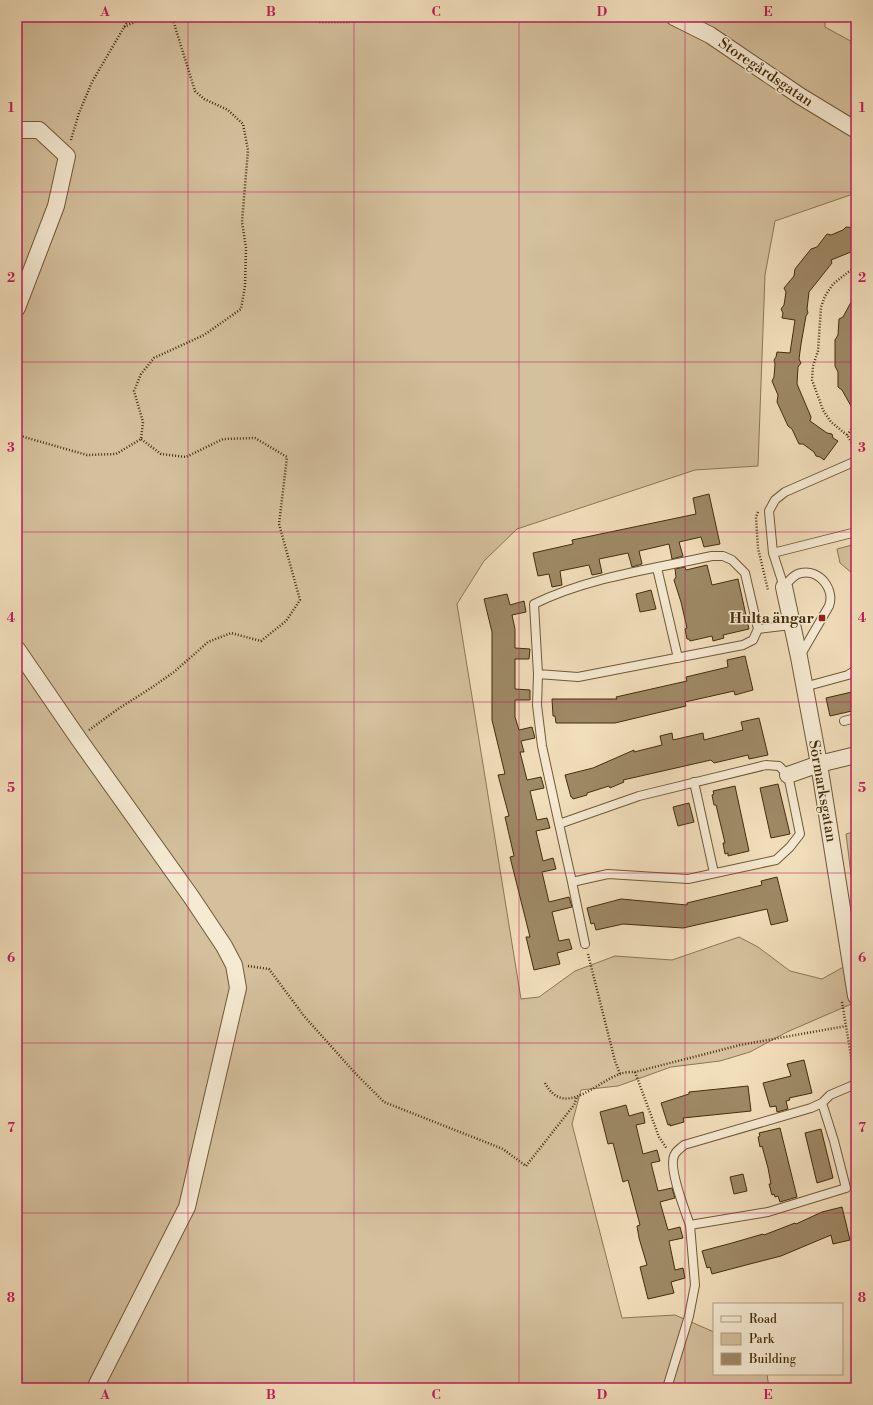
<svg xmlns="http://www.w3.org/2000/svg" width="873" height="1405" font-family="'Libre Bodoni',serif">
<style>
.green{fill:#d4c09d;stroke:#8c7654}
.lines{fill:none;stroke-linecap:round;stroke-linejoin:round}
.stream{stroke:#887350;stroke-width:4}
.building{fill:#9e8966;stroke:#442d0a}
.lane-casing{stroke:#6f5936;stroke-width:10}
.street-casing{stroke:#6f5936;stroke-width:18}
.path{stroke:#442d0a;stroke-width:2.5;stroke-dasharray:1 2;stroke-linecap:butt}
.lane{stroke:#f6ead3;stroke-width:8}
.street{stroke:#f6ead3;stroke-width:16}
.grid{fill:none;stroke:#c2185b;stroke-width:1;stroke-opacity:0.55}
.poi-dot{fill:#8f2418;stroke:#f6ead3;stroke-width:1.5}
.labels{text-anchor:middle;stroke-width:3;stroke-linejoin:round;paint-order:stroke}
.street-label{font-size:15px;fill:#442d0a;stroke:#f6ead3}
.poi-label{font-size:15px;font-weight:bold;fill:#442d0a;stroke:#f6ead3;text-anchor:end}
.neatline{fill:none;stroke:#c2185b;stroke-width:1.5}
.grid-label{font-size:13px;text-anchor:middle;font-weight:bold;fill:#c2185b}
</style>
<rect width="100%" height="100%" fill="#f1debb"/>
<filter id="stains"><feTurbulence type="fractalNoise" baseFrequency=".005" numOctaves="4"/><feColorMatrix values="0 0 0 0 .2 0 0 0 0 .09 0 0 0 0 .02 0 0 0 .5 -.17"/></filter>
<radialGradient id="worn" r=".72"><stop offset=".6" stop-color="#630" stop-opacity="0"/><stop offset="1" stop-color="#630" stop-opacity=".3"/></radialGradient>
<path class="green" d="M 17,17 L 825,17 L 825,27 L 856,44 L 856,193 L 775,221 L 765,275 L 758,466 L 695,470 L 517,529 L 484,561 L 457,604 L 521,999 L 539,997 L 575,971 L 615,956 L 672,960 L 739,937 L 758,947 L 790,971 L 822,979 L 856,960 L 856,1002 L 787,1032 L 750,1052 L 720,1061 L 671,1067 L 618,1086 L 581,1090 L 572,1124 L 622,1318 L 675,1315 L 714,1332 L 714,1374 L 767,1374 L 769,1388 L 17,1388 Z
M 856,544 L 856,573 L 853,574 L 840,563 L 837,549 Z
M 856,831 L 856,915 L 846,834 Z"/>
<g class="lines">
<path class="stream" d="M 17,30 L 23,17
M 17,1068 L 19,1078 L 17,1091"/>
</g>
<path class="building" d="M 846,227 L 856,228 L 856,250 L 831,260 L 832,263 L 809,292 L 807,309 L 808,313 L 806,316 L 801,344 L 799,359 L 801,363 L 798,367 L 797,384 L 811,417 L 810,421 L 827,433 L 832,434 L 833,438 L 838,441 L 824,460 L 820,457 L 816,456 L 814,452 L 803,444 L 799,444 L 792,429 L 788,426 L 777,402 L 778,395 L 772,381 L 774,377 L 775,364 L 774,360 L 776,357 L 777,352 L 790,353 L 795,320 L 782,318 L 783,313 L 781,309 L 784,305 L 786,292 L 784,288 L 794,276 L 795,269 L 811,249 L 817,247 L 827,234 L 831,235 L 843,230 Z
M 856,293 L 856,326 L 853,331 L 856,334 L 856,372 L 853,376 L 856,382 L 856,415 L 842,390 L 838,387 L 838,372 L 835,366 L 835,340 L 838,335 L 839,319 L 843,317 Z
M 709,494 L 720,544 L 704,547 L 701,537 L 679,542 L 683,556 L 672,559 L 669,544 L 639,551 L 642,564 L 632,567 L 628,553 L 599,559 L 602,573 L 592,575 L 589,565 L 560,571 L 562,585 L 552,587 L 549,574 L 538,576 L 533,553 L 573,544 L 572,540 L 696,514 L 693,498 Z
M 707,565 L 712,585 L 738,579 L 749,629 L 723,635 L 724,638 L 713,641 L 712,636 L 690,641 L 689,639 L 687,639 L 685,629 L 687,628 L 681,602 L 674,580 L 676,577 L 675,569 L 685,567 L 686,570 Z
M 651,590 L 656,609 L 640,612 L 636,594 Z
M 507,594 L 510,605 L 524,601 L 526,612 L 512,615 L 515,629 L 515,648 L 530,649 L 529,659 L 515,659 L 515,689 L 530,690 L 530,700 L 515,700 L 515,717 L 519,730 L 532,727 L 535,738 L 521,741 L 524,752 L 520,752 L 527,780 L 541,777 L 544,788 L 530,791 L 537,820 L 547,818 L 550,828 L 536,831 L 543,861 L 553,858 L 556,869 L 542,872 L 549,902 L 569,897 L 572,907 L 552,912 L 559,941 L 569,939 L 572,949 L 557,953 L 560,964 L 534,970 L 526,937 L 530,937 L 510,857 L 514,856 L 505,817 L 509,816 L 498,775 L 505,774 L 492,720 L 492,632 L 484,599 Z
M 745,656 L 753,690 L 735,695 L 734,691 L 685,702 L 686,706 L 615,723 L 556,723 L 555,716 L 553,716 L 552,699 L 617,699 L 616,697 L 687,681 L 686,677 L 728,667 L 727,660 Z
M 856,691 L 856,710 L 830,716 L 826,698 Z
M 759,718 L 768,755 L 749,759 L 748,755 L 714,763 L 711,760 L 623,780 L 624,782 L 610,788 L 609,786 L 587,793 L 587,795 L 573,799 L 572,797 L 571,797 L 565,775 L 593,768 L 634,750 L 634,752 L 662,745 L 660,736 L 672,733 L 673,740 L 703,733 L 704,740 L 743,730 L 741,722 Z
M 778,784 L 790,834 L 771,838 L 760,788 Z
M 735,786 L 749,851 L 728,856 L 728,853 L 725,854 L 723,843 L 725,843 L 716,805 L 714,805 L 712,795 L 714,794 L 713,791 Z
M 689,803 L 694,822 L 678,826 L 673,807 Z
M 777,877 L 788,921 L 771,925 L 767,909 L 683,928 L 623,924 L 596,930 L 594,923 L 591,924 L 587,908 L 621,899 L 687,905 L 687,903 L 762,885 L 761,881 Z
M 804,1060 L 812,1093 L 789,1098 L 790,1100 L 786,1101 L 788,1109 L 777,1112 L 776,1106 L 770,1107 L 763,1083 L 791,1076 L 787,1064 Z
M 748,1086 L 751,1111 L 683,1118 L 684,1122 L 670,1126 L 670,1124 L 668,1125 L 661,1103 L 689,1094 L 689,1092 Z
M 626,1105 L 629,1116 L 643,1112 L 645,1123 L 636,1125 L 643,1154 L 657,1150 L 660,1161 L 651,1163 L 658,1191 L 672,1188 L 675,1198 L 660,1202 L 668,1230 L 680,1227 L 683,1238 L 669,1241 L 675,1270 L 683,1268 L 685,1278 L 671,1282 L 674,1293 L 648,1299 L 640,1267 L 647,1265 L 639,1238 L 637,1226 L 640,1225 L 628,1180 L 623,1182 L 613,1143 L 608,1144 L 600,1112 Z
M 780,1128 L 797,1197 L 780,1202 L 778,1196 L 775,1197 L 774,1194 L 772,1195 L 769,1184 L 771,1184 L 768,1168 L 762,1146 L 760,1147 L 758,1137 L 760,1136 L 759,1133 Z
M 821,1129 L 833,1178 L 817,1183 L 805,1133 Z
M 743,1174 L 747,1191 L 734,1194 L 730,1177 Z
M 842,1207 L 850,1240 L 833,1244 L 831,1235 L 781,1256 L 746,1265 L 712,1274 L 710,1267 L 707,1268 L 702,1251 L 732,1243 L 763,1234 L 764,1235 L 795,1223 L 796,1224 L 822,1212 Z"/>
<g class="lines">
<g class="lane-casing">
<path id="lane" d="M 773,553 L 856,532
M 657,568 L 678,658
M 758,629 L 753,640 L 743,645 L 578,677 L 538,674 L 534,604 C 589,577 653,569 712,556 L 723,556 L 732,560 L 745,573 L 758,629 L 791,625
M 800,656 L 829,606 C 835,590 820,569 801,573 C 794,574 788,582 784,587 L 773,553 L 769,511 L 775,500 L 785,492 L 856,461
M 538,674 L 537,705 L 542,746 L 559,824
M 804,687 L 848,675 L 856,670
M 844,721 L 856,718
M 766,765 L 779,766 L 788,775 L 800,834 L 790,847 L 776,860 L 688,879 L 608,874 L 572,882 L 559,824 L 639,796 Z
M 694,782 L 714,873
M 572,882 L 585,944
M 822,1103 L 834,1141 L 846,1188 L 768,1212 L 690,1225 C 685,1211 667,1165 675,1154 C 677,1150 681,1148 684,1145 L 811,1108 L 822,1103 L 830,1095 L 856,1084
M 667,1388 L 689,1316 L 695,1285 L 690,1225"/>
</g>
<g class="street-casing">
<path id="street" d="M 674,17 L 710,35 L 800,96 L 856,130
M 17,130 L 39,130 L 67,156 L 56,206 L 17,308
M 784,587 L 799,657 L 819,764 L 856,996
M 17,649 L 78,738 L 192,898 L 224,946 L 234,965 L 238,988 L 187,1207 L 95,1388
M 788,775 L 819,764 L 856,755"/>
</g>
<path class="path" d="M 299,17 L 319,22 L 347,22 L 483,17
M 124,27 L 145,17
M 71,140 L 79,113 L 92,82 L 130,17
M 856,266 L 833,284 L 825,296 L 821,307 L 818,351 L 813,366 L 812,380 L 823,410 L 831,422 L 847,435 L 856,450
M 17,435 L 87,455 L 116,454 L 141,439 L 143,422 L 134,391 L 141,374 L 154,358 L 204,335 L 241,309 L 245,286 L 246,248 L 242,222 L 248,150 L 243,124 L 228,110 L 204,99 L 195,91 L 172,17
M 847,435 L 851,430 L 856,427
M 758,512 L 756,517 L 758,548 L 768,590
M 89,730 L 118,709 L 151,688 L 174,672 L 208,642 L 231,633 L 261,641 L 286,621 L 300,600 L 279,524 L 287,457 L 255,438 L 223,439 L 186,457 L 161,454 L 141,439
M 588,954 L 615,1061 L 620,1074
M 248,966 L 269,969 L 304,1016 L 356,1074 L 384,1102 L 503,1149 L 526,1166 L 574,1105 L 577,1097
M 842,1002 L 854,1074
M 635,1072 L 659,1137 L 667,1149
M 545,1083 C 564,1119 596,1082 620,1074 C 624,1072 631,1072 635,1072 L 740,1045 L 846,1026"/>
<use href="#lane" class="lane"/>
<use href="#street" class="street"/>
</g>
<path class="grid" d="M 188,17 L 188,1388M 354,17 L 354,1388M 519,17 L 519,1388M 685,17 L 685,1388M 17,192 L 856,192M 17,362 L 856,362M 17,532 L 856,532M 17,702 L 856,702M 17,873 L 856,873M 17,1043 L 856,1043M 17,1213 L 856,1213"/>
<rect class="poi-dot" x="818" y="614" width="8" height="8" rx="2"/>
<g class="labels">
<g class="street-label">
<text transform="translate(766 72) rotate(34)" y="5">Storegårdsgatan</text>
<text transform="translate(823 791) rotate(80)" y="5">Sörmarksgatan</text>
</g>
<g class="poi-label">
<text x="814" y="623">Hulta ängar</text>
</g>
</g>
<rect width="873" height="1405" fill="none" stroke="#f1debb" stroke-width="44"/>
<rect x="713" y="1303" width="130" height="72" fill="#f6ead3" stroke="#af9e83"/>
<rect x="721" y="1316" width="20" height="6" fill="#f6ead3" stroke="#af9e83"/>
<text x="749" y="1323" font-size="12" fill="#442d0a">Road</text>
<rect x="721" y="1333" width="20" height="12" fill="#d4c09d" stroke="#af9e83"/>
<text x="749" y="1343" font-size="12" fill="#442d0a">Park</text>
<rect x="721" y="1353" width="20" height="12" fill="#9e8966" stroke="#af9e83"/>
<text x="749" y="1363" font-size="12" fill="#442d0a">Building</text>
<rect x="22" y="22" width="829" height="1361" class="neatline"/>
<g class="grid-label">
<text x="105" y="16">A</text>
<text x="271" y="16">B</text>
<text x="436" y="16">C</text>
<text x="602" y="16">D</text>
<text x="768" y="16">E</text>
<text x="11" y="112">1</text>
<text x="862" y="112">1</text>
<text x="11" y="282">2</text>
<text x="862" y="282">2</text>
<text x="11" y="452">3</text>
<text x="862" y="452">3</text>
<text x="11" y="622">4</text>
<text x="862" y="622">4</text>
<text x="11" y="792">5</text>
<text x="862" y="792">5</text>
<text x="11" y="962">6</text>
<text x="862" y="962">6</text>
<text x="11" y="1132">7</text>
<text x="862" y="1132">7</text>
<text x="11" y="1302">8</text>
<text x="862" y="1302">8</text>
<text x="105" y="1399">A</text>
<text x="271" y="1399">B</text>
<text x="436" y="1399">C</text>
<text x="602" y="1399">D</text>
<text x="768" y="1399">E</text>
</g>
<rect width="100%" height="100%" filter="url(#stains)"/>
<rect width="100%" height="100%" fill="url(#worn)"/>
</svg>
